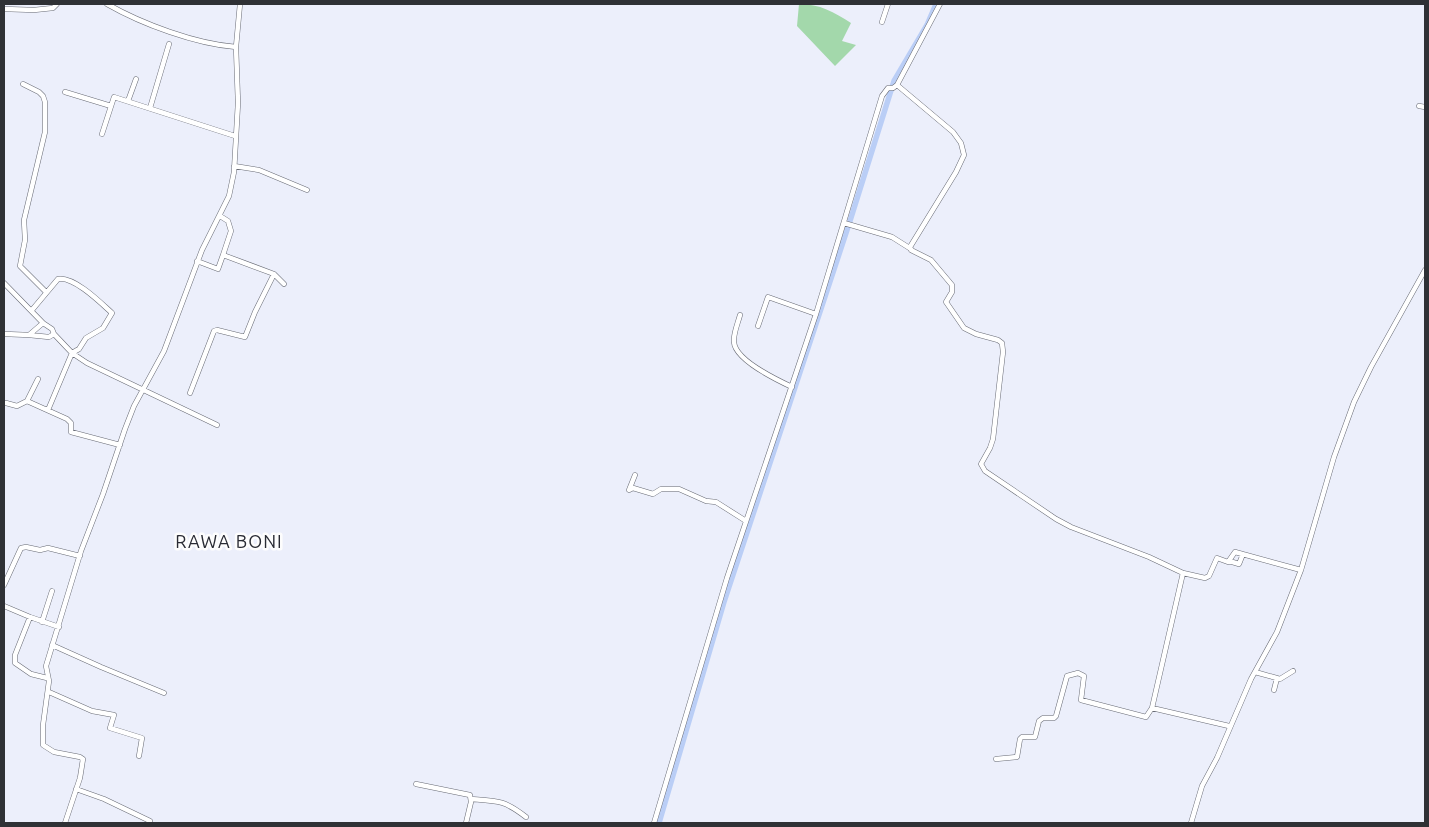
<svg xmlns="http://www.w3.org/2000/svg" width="1429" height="827" font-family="Ubuntu,sans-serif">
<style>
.green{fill:#a3d8ab}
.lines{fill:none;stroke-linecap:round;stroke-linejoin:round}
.canal{stroke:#bacef6;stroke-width:5.5}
.street-casing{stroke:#686b75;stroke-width:5.5}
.street{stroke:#fff;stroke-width:4.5}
.labels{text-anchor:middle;stroke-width:5;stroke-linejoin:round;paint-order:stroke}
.quarter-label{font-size:18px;letter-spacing:1px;fill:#292b34;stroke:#fdfdfd}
</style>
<rect width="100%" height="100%" fill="#eceffb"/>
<path class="green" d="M 799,4 C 820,4 834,12 851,23 L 842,41 L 856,45 L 835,66 L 797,26 Z"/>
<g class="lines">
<path class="canal" d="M 659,823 L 724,602 L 850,221 L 894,81 L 927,25 L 936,4"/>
<g class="street-casing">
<path id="street" d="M 107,4 C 142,24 196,44 236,47
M 4,9 L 34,10 L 53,8 L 57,4
M 882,22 L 888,4
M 23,84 L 39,92 L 43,96 L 45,102 L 45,132 L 24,220 L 25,240 L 20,266 L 46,292
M 897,85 L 953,132 L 961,143 L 964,155 L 956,172 L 910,247 L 911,250 L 931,260 L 952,285 L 952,292 L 946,302 L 964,328 L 976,334 L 998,340 L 1002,343 L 1003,352 L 993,439 L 990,448 L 981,464 L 985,471 L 1056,519 L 1071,527 L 1149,557 L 1183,573 L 1205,578 L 1209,576 L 1217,558 L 1228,562 L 1235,552 L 1301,570
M 65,92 L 111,106
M 128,101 L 136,79
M 1419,106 L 1425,107
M 150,108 L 169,44
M 102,134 L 114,97 L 235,136
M 234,166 L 259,170 L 307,190
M 220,216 L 228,221 L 231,231 L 223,255 L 274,274 L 284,284
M 844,223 L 892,237 L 911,249
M 197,261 L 218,269 L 223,255
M 4,283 L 43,323 L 52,329 L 54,334 L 72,353 L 87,363 L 217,425
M 32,310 L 58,279 C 74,276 101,303 112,313 L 103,328 L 86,338 L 79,349 L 72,353 L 48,410
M 740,315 C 738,323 733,334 734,342 C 735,360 777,380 792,387
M 758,326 L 768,297 L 816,314
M 5,334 L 29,335 L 43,323
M 29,335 L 49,337 L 54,334
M 190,393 L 214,331 L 217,330 L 245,337 L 255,312 L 274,274
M 27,401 L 38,379
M 6,403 L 17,406 L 27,401 L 67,419 L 71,423 L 71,432 L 120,445
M 635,475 L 629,490 L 633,488 L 653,494 L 661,489 L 679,489 L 706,501 L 716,502 L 746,521
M 1229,561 L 1239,564 L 1243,554
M 1183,573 L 1152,708 L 1229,726
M 4,585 L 21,548 L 26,547 L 40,550 L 48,548 L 80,556
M 4,606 L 30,617 L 59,627
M 30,617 L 15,655 L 15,663 L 31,674 L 47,678
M 42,622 L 52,591
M 52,645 L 101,667 L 164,693
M 1255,672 L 1280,679 L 1293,671
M 1274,690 L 1277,678
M 49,692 L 92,711 L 114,715 L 110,728 L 142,738 L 139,756
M 996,759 L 1017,757 L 1020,739 L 1022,737 L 1035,737 L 1039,721 L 1043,718 L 1054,718 L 1056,716 L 1067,676 L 1078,673 L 1084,676 L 1081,700 L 1146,717 L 1152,708
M 416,784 L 470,795 L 471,802 L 466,823
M 76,789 L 104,799 L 150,821
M 471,799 C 498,801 504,800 526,817
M 65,823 L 80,778 L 83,759 L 80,757 L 54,752 L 43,745 L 43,725 L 49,681 L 46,666 L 81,551 L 103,494 L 125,429 L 134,406 L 164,351 L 202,250 L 229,196 L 234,172 L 238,103 L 236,47 L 240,4
M 654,823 L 727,578 L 816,314 L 882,96 L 888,88 L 893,88 L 897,85 L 940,4
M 1191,823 L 1202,786 L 1217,758 L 1251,679 L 1277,632 L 1301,570 L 1334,457 L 1354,402 L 1371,367 L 1425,270"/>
</g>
<use href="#street" class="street"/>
</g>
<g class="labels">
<g class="quarter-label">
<text x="229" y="548">RAWA BONI</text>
</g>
</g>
<rect width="1429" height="827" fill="none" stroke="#2f3135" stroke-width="10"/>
</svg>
